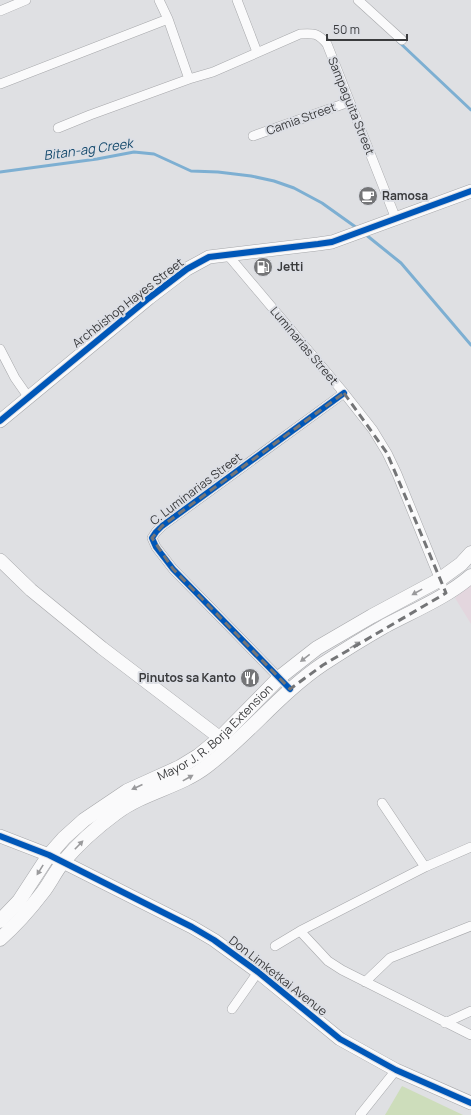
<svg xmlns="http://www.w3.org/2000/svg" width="471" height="1115" font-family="Manrope,sans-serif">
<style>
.industrial{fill:#e3d6de}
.green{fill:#cdddbb}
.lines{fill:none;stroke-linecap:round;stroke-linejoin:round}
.stream{stroke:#7dafd2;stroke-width:3}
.street-casing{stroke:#a6a7aa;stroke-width:10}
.secondary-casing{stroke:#a6a7aa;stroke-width:14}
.primary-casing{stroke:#a6a7aa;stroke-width:15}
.street{stroke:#fafafb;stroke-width:9}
.secondary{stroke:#fafafb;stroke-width:13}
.primary{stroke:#fafafb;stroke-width:14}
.cycleway-casing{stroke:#dddfe5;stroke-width:8}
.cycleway{stroke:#0057b8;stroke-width:6}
.oneway{fill:#9a9a9c}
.marked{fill:none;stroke:#747577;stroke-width:3;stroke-dasharray:8 5;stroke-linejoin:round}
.labels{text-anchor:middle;stroke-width:4;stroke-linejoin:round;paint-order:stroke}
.street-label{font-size:12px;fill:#3a3b3d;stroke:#dddfe5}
.poi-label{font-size:12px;font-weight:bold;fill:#3a3b3d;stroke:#dddfe5;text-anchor:start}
.water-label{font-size:13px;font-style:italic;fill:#154a6d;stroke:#dddfe5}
</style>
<rect width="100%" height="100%" fill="#dfe0e3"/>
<path class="industrial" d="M 471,584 L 471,624 L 455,598 Z"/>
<path class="green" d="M 402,1086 L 463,1115 L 385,1115 Z"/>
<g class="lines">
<path class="stream" d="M 399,42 L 471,110
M 0,172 L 97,159 L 134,152 L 154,154 L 191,171 L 218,172 L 251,176 L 274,181 L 294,188 L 322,203 L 357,228
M 365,234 L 401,263 L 471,345"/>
<g class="street-casing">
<path id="street" d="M 159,0 L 168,19 L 189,79 L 213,72 L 300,34 C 314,33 318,33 327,44 L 396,219
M 237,0 L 257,52
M 358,0 L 402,40
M 0,11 L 26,0
M 0,84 L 168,19
M 58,128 L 90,115 L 189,79
M 253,136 L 349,102
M 227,254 L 344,393 L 373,430 L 387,453 L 397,474 L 442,585
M 0,349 L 15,378 L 29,398
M 290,689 L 173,569 L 156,547 L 152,538 L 156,532 L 162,526 L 344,393
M 382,803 L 425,867
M 300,931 L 328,961 L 342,970 L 471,1035
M 275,946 L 300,931 L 425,867 L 471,847
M 365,982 L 390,958 L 471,926
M 232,1009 L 258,972
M 445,1023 L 471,1011
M 360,1115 L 396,1070"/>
</g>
<g class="secondary-casing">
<path id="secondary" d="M 0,421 L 149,298 L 187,269 L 209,257 L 318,244 L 332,242 L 471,191
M 0,560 L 31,590 L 102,648 L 228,744
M 0,836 L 49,855 L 192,927 L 214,940 L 258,972 L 340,1039 L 396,1070 L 471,1103"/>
</g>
<g class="primary-casing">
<g id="primary">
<path id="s1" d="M 0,921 L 19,901 L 49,855 L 64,838 L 84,820 L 127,791 L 180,767 L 198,756 L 220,738 L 280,677 L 317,648 L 372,616 L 439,580 L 461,564 L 471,553"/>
<path d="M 0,939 C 16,925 30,909 43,892 C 50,883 55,872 63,862 C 78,844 97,827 116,813 C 144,792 180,787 207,766 C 248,735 280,693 323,664 C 343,651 364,638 385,626 C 413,611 447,597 471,576"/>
</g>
</g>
<use href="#street" class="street"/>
<use href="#secondary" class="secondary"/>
<use href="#primary" class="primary"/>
<g class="cycleway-casing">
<path id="cycleway" d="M 0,421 L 149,298 L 187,269 L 209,257 L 318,244 L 332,242 L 471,191
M 290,689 L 173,569 L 156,547 L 152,538 L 156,532 L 162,526 L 344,393
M 0,836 L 49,855 L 192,927 L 214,940 L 258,972 L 340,1039 L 396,1070 L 471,1103"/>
</g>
<use href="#cycleway" class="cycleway"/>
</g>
<defs><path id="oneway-solid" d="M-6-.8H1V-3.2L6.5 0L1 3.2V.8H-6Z"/></defs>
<g class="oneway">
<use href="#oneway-solid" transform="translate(417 592) rotate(151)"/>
<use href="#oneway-solid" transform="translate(355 645) rotate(-32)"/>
<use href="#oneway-solid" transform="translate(305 658) rotate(142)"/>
<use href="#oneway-solid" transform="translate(188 778) rotate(-29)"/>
<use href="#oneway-solid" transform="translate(137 787) rotate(156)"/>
<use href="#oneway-solid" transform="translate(79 845) rotate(-46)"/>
<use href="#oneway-solid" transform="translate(40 870) rotate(122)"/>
</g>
<path class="marked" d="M 344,393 L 387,453 L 446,593 L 323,665 L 290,689 L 173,569 L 152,538 L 162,526 Z"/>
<defs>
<g id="cafe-disc" transform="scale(1)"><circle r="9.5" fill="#747577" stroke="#dddfe5"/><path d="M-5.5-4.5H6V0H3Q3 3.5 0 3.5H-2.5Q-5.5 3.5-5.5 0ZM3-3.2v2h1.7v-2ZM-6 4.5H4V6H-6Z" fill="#fff"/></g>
<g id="fuel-disc" transform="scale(1)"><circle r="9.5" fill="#747577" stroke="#dddfe5"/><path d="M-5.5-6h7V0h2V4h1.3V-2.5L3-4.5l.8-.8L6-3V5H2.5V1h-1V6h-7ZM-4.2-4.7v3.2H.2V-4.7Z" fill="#fff"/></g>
<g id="restaurant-disc" transform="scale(1)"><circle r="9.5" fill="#747577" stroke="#dddfe5"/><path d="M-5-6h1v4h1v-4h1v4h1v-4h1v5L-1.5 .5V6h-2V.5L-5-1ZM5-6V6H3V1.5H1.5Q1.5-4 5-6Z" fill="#fff"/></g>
</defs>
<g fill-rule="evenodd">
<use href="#cafe-disc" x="368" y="196"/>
<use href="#fuel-disc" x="263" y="267"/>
<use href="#restaurant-disc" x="250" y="678"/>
</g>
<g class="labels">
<g class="street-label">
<text transform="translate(351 106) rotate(68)" y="4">Sampaguita Street</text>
<text transform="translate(301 119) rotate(-20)" y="4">Camia Street</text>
<text transform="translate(128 303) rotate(-38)" y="4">Archbishop Hayes Street</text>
<text transform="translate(304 346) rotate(50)" y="4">Luminarias Street</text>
<text transform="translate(196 489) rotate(-37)" y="4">C. Luminarias Street</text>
<text dy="4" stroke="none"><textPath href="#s1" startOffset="291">Mayor J. R. Borja Extension</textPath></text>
<text transform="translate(278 976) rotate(38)" y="4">Don Limketkai Avenue</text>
</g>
<g class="poi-label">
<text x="382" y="200">Ramosa</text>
<text x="277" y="271">Jetti</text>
<text x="236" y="682" text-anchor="end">Pinutos sa Kanto</text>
</g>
<g class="water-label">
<text transform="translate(88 149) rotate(-8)" y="5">Bitan-ag Creek</text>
</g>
</g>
<path d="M327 34v6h80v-6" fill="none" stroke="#3a3b3d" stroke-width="2"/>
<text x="333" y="34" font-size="12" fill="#3a3b3d" stroke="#dddfe5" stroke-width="3" paint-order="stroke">50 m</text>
</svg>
